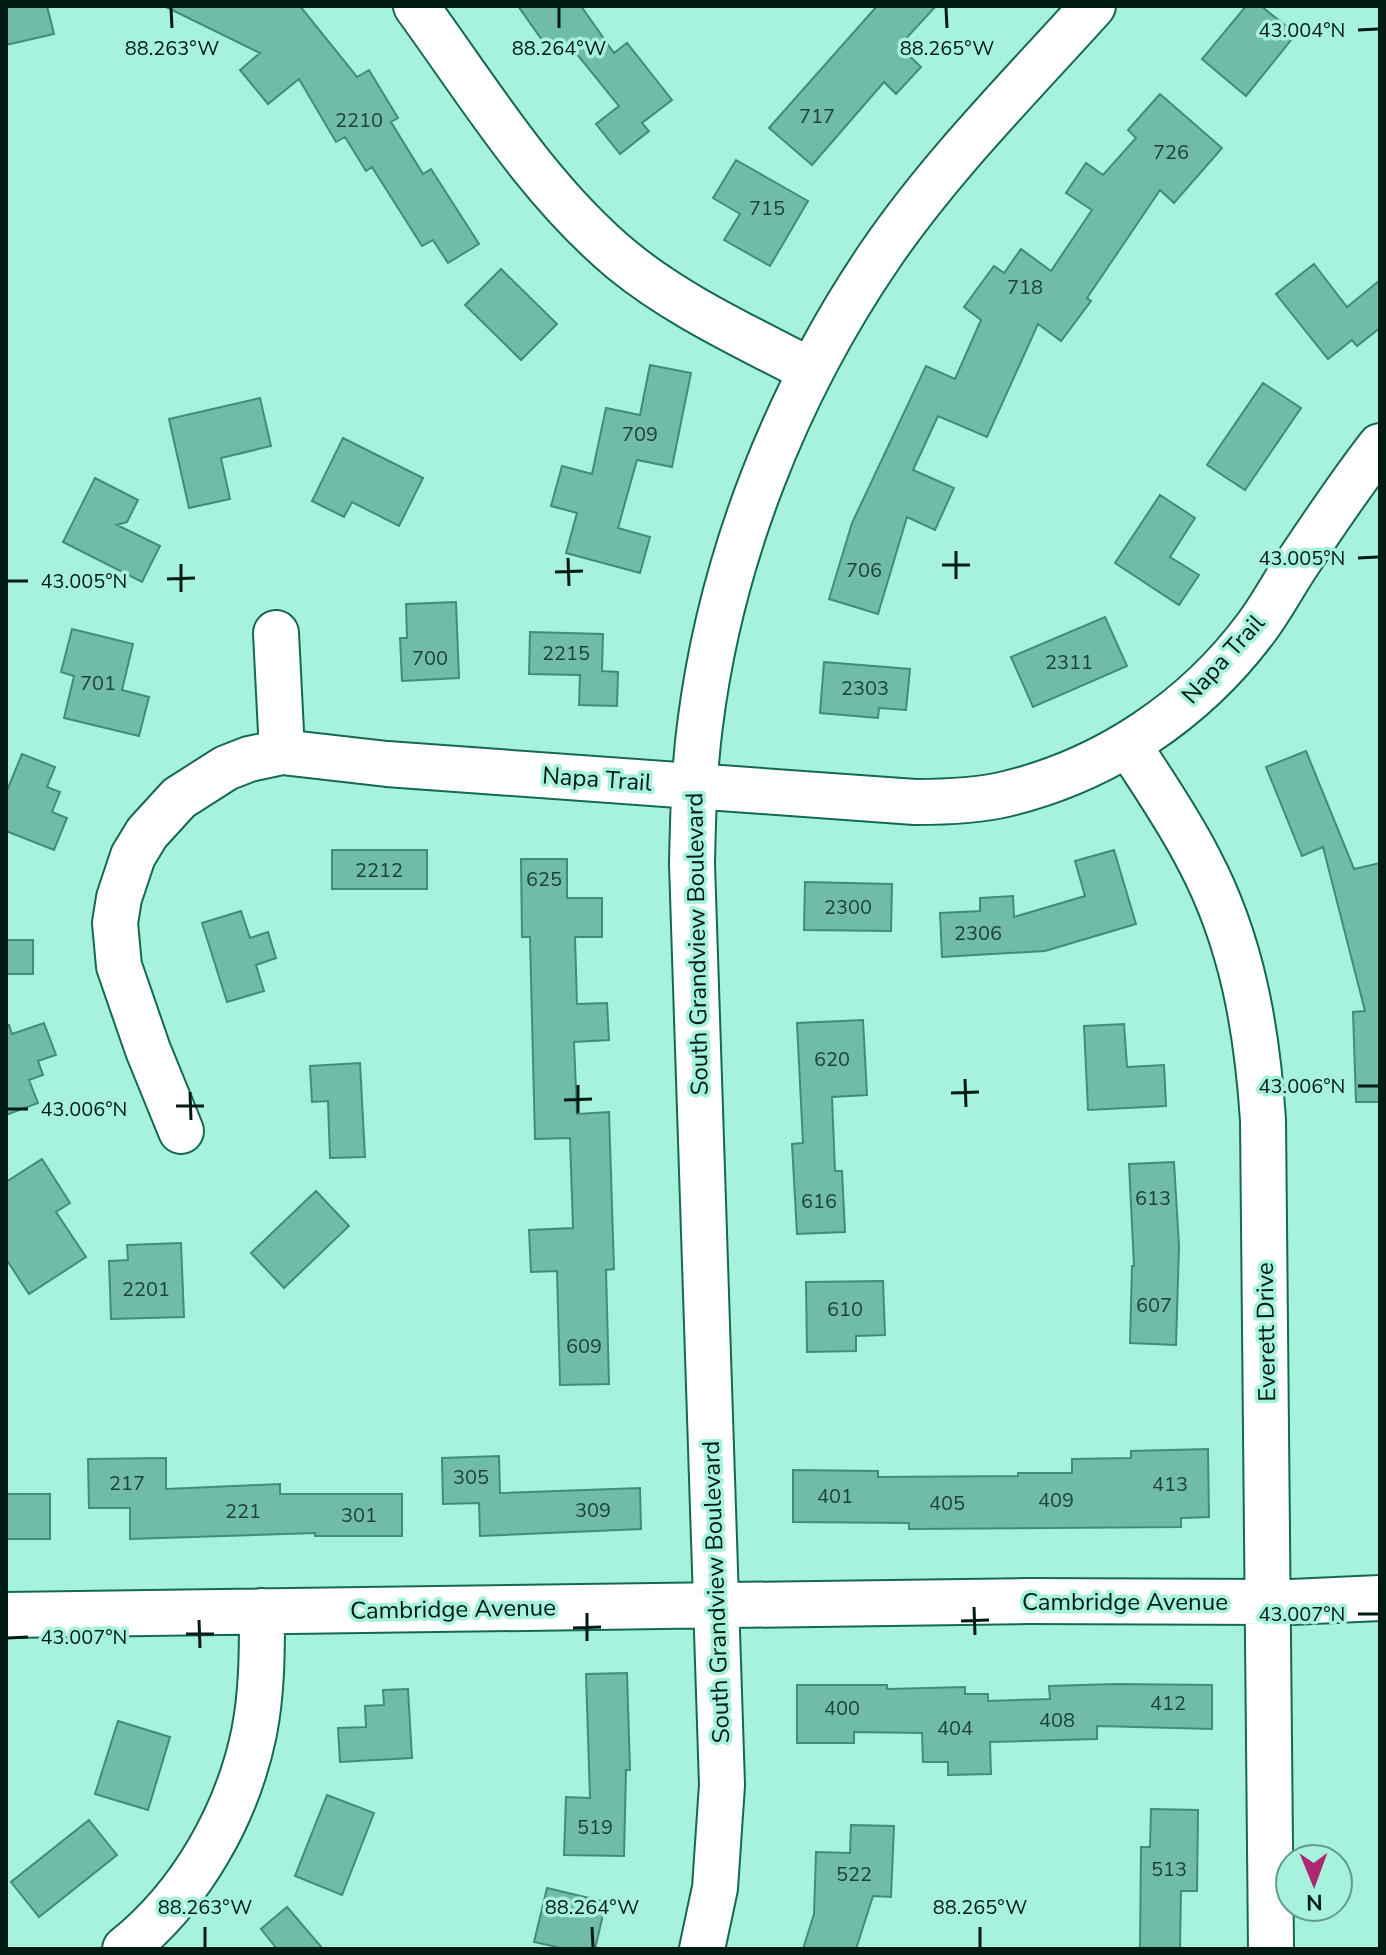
<svg xmlns="http://www.w3.org/2000/svg" width="1386" height="1955" font-family="'Nunito Sans',sans-serif">
<style>
.building{fill:#71bca6;stroke:#428d79;stroke-width:2}
.lines{fill:none;stroke-linecap:round;stroke-linejoin:round}
.minor-casing{stroke:#156855;stroke-width:48}
.minor{stroke:#fff;stroke-width:44}
.ticks{fill:none;stroke:#001b14;stroke-width:3}
.labels{text-anchor:middle;stroke-width:7;stroke-linejoin:round;paint-order:stroke}
.number-label{font-size:20px;fill:#1c4338}
.street-label{font-size:24px;fill:#001b14;stroke:#a6f2dc}
.ticks-label{font-size:20px;text-anchor:middle;fill:#001b14;stroke:#a6f2dc;stroke-width:7;stroke-linejoin:round;paint-order:stroke}
</style>
<rect width="100%" height="100%" fill="#a6f2dc"/>
<path class="building" d="M 6,6 L 47,6 L 54,34 L 6,45 Z
M 164,6 L 300,6 L 357,77 L 369,70 L 398,118 L 391,122 L 423,174 L 431,169 L 479,244 L 448,263 L 433,240 L 422,246 L 372,167 L 366,171 L 345,137 L 336,142 L 299,79 L 268,104 L 240,70 L 260,53 Z
M 518,6 L 581,6 L 614,53 L 627,43 L 672,100 L 642,123 L 649,131 L 620,154 L 596,124 L 619,106 L 568,43 L 552,54 Z
M 877,6 L 936,6 L 899,46 L 921,67 L 896,94 L 884,82 L 812,165 L 769,128 Z
M 1246,6 L 1261,6 L 1296,34 L 1246,96 L 1202,59 Z
M 1160,94 L 1222,148 L 1174,203 L 1160,190 L 1087,298 L 1091,301 L 1061,341 L 1038,324 L 987,437 L 938,416 L 913,470 L 954,488 L 935,530 L 907,517 L 878,614 L 829,599 L 852,523 L 926,366 L 955,379 L 981,320 L 964,307 L 994,266 L 1004,273 L 1021,249 L 1051,271 L 1092,210 L 1066,193 L 1086,163 L 1103,175 L 1136,138 L 1128,130 Z
M 736,160 L 808,201 L 770,266 L 724,240 L 740,214 L 713,198 Z
M 1314,264 L 1347,307 L 1380,280 L 1380,328 L 1357,346 L 1352,340 L 1328,359 L 1276,294 Z
M 501,269 L 557,324 L 521,360 L 465,305 Z
M 650,365 L 691,373 L 672,467 L 637,460 L 618,528 L 650,537 L 640,573 L 566,553 L 577,513 L 551,506 L 562,466 L 592,474 L 606,408 L 640,415 Z
M 1263,383 L 1301,408 L 1245,490 L 1207,465 Z
M 260,398 L 271,446 L 221,458 L 230,499 L 189,508 L 169,419 Z
M 343,438 L 423,478 L 399,526 L 352,502 L 344,517 L 312,501 Z
M 95,478 L 138,500 L 127,522 L 117,525 L 160,546 L 142,582 L 63,542 Z
M 1160,495 L 1195,518 L 1170,557 L 1199,575 L 1179,605 L 1115,563 Z
M 456,602 L 459,678 L 402,681 L 400,638 L 407,638 L 406,604 Z
M 1105,617 L 1127,666 L 1033,707 L 1011,657 Z
M 72,629 L 133,644 L 122,690 L 149,697 L 139,736 L 64,718 L 74,676 L 61,672 Z
M 530,632 L 603,634 L 602,671 L 618,672 L 617,706 L 579,705 L 580,675 L 529,674 Z
M 824,662 L 910,669 L 906,710 L 879,708 L 878,718 L 820,713 Z
M 1306,751 L 1354,869 L 1380,863 L 1380,1102 L 1356,1102 L 1353,1012 L 1365,1011 L 1323,847 L 1302,856 L 1266,767 Z
M 22,754 L 55,767 L 47,787 L 60,792 L 52,812 L 67,818 L 54,850 L 6,831 L 6,793 Z
M 332,850 L 427,850 L 427,889 L 332,889 Z
M 1114,850 L 1136,924 L 1045,951 L 942,957 L 940,913 L 980,911 L 980,898 L 1013,896 L 1014,917 L 1085,896 L 1075,861 Z
M 521,859 L 567,859 L 567,898 L 602,898 L 602,937 L 575,937 L 577,1004 L 607,1003 L 609,1040 L 574,1042 L 577,1114 L 609,1112 L 614,1269 L 606,1270 L 609,1384 L 560,1385 L 557,1271 L 531,1272 L 529,1230 L 573,1228 L 570,1138 L 535,1139 L 530,937 L 522,937 Z
M 805,882 L 892,884 L 891,931 L 804,930 Z
M 241,911 L 250,938 L 268,932 L 276,958 L 256,965 L 264,991 L 227,1002 L 202,923 Z
M 6,940 L 33,940 L 33,974 L 6,974 Z
M 863,1020 L 867,1095 L 832,1097 L 835,1171 L 842,1171 L 845,1232 L 797,1234 L 792,1144 L 803,1143 L 797,1023 Z
M 44,1023 L 56,1055 L 38,1061 L 43,1075 L 29,1080 L 38,1103 L 6,1115 L 6,1026 L 9,1025 L 12,1034 Z
M 1124,1024 L 1127,1067 L 1164,1065 L 1166,1106 L 1088,1110 L 1084,1026 Z
M 360,1063 L 365,1157 L 330,1158 L 328,1101 L 312,1102 L 310,1066 Z
M 42,1159 L 70,1203 L 56,1212 L 86,1257 L 29,1294 L 6,1259 L 6,1182 Z
M 1174,1162 L 1179,1246 L 1176,1345 L 1130,1343 L 1132,1266 L 1134,1266 L 1129,1164 Z
M 316,1191 L 349,1226 L 284,1288 L 251,1253 Z
M 181,1243 L 184,1317 L 111,1319 L 109,1261 L 128,1260 L 127,1245 Z
M 883,1281 L 885,1335 L 856,1336 L 856,1351 L 807,1352 L 806,1282 Z
M 1208,1449 L 1209,1517 L 1181,1518 L 1181,1527 L 909,1529 L 909,1523 L 793,1522 L 793,1470 L 878,1471 L 878,1477 L 1018,1476 L 1018,1473 L 1072,1473 L 1072,1459 L 1131,1458 L 1131,1451 Z
M 499,1456 L 500,1493 L 640,1488 L 641,1529 L 480,1536 L 479,1503 L 443,1504 L 442,1458 Z
M 166,1458 L 166,1489 L 280,1484 L 280,1494 L 402,1494 L 402,1536 L 315,1536 L 315,1533 L 130,1539 L 130,1508 L 89,1508 L 88,1459 Z
M 6,1494 L 50,1494 L 50,1539 L 6,1539 Z
M 627,1673 L 630,1770 L 626,1770 L 624,1856 L 564,1855 L 566,1797 L 590,1798 L 586,1674 Z
M 1116,1684 L 1212,1685 L 1212,1729 L 1097,1726 L 1097,1739 L 990,1742 L 991,1774 L 948,1775 L 948,1762 L 923,1762 L 922,1733 L 854,1732 L 854,1743 L 797,1743 L 797,1685 L 887,1685 L 887,1689 L 965,1687 L 965,1694 L 988,1694 L 988,1701 L 1050,1699 L 1049,1686 Z
M 408,1689 L 412,1758 L 340,1762 L 338,1728 L 366,1727 L 365,1706 L 384,1705 L 383,1690 Z
M 118,1721 L 170,1737 L 148,1810 L 95,1794 Z
M 327,1795 L 374,1813 L 342,1895 L 295,1876 Z
M 1151,1809 L 1198,1810 L 1197,1891 L 1181,1891 L 1180,1949 L 1140,1949 L 1141,1847 L 1150,1847 Z
M 89,1820 L 117,1855 L 39,1917 L 11,1882 Z
M 851,1825 L 894,1826 L 891,1897 L 873,1896 L 856,1949 L 803,1949 L 814,1914 L 816,1852 L 850,1853 Z
M 547,1888 L 606,1902 L 595,1949 L 566,1949 L 534,1942 Z
M 287,1907 L 323,1949 L 277,1949 L 261,1929 Z"/>
<g class="lines">
<g class="minor-casing">
<path id="minor" d="M 416,6 C 480,94 538,190 622,260 C 678,306 747,337 811,371
M 276,633 L 282,752
M 1128,744 C 1152,782 1179,820 1199,860 C 1242,941 1257,1029 1263,1120 L 1271,1949
M 181,1131 L 148,1050 L 119,966 L 115,923 L 119,898 L 133,856 L 147,833 L 179,798 L 226,768 L 249,759 L 282,752 L 387,764 L 915,802 C 945,802 977,801 1006,794 C 1106,770 1195,710 1256,628 C 1272,607 1284,583 1299,561 C 1325,522 1351,483 1380,446
M 6,1615 L 1028,1601 L 1291,1602 L 1380,1598
M 125,1949 C 191,1896 237,1815 254,1733 C 262,1693 262,1652 262,1611
M 702,1949 L 715,1888 L 722,1785 L 692,864 C 693,817 694,771 700,725 C 721,558 786,393 881,254 C 942,165 1020,87 1093,6"/>
</g>
<use href="#minor" class="minor"/>
</g>
<path class="ticks" d="M 171,8 L 172,28M 559,8 L 559,28M 946,8 L 947,28M 1358,30 L 1378,29M 956,551 L 956,579M 568,558 L 569,586M 1358,558 L 1378,557M 181,564 L 181,592M 942,565 L 970,565M 555,572 L 583,571M 167,579 L 195,578M 8,581 L 28,581M 965,1079 L 966,1107M 578,1085 L 578,1113M 1358,1086 L 1378,1086M 190,1092 L 191,1120M 951,1093 L 979,1092M 564,1100 L 592,1099M 176,1106 L 204,1106M 8,1109 L 28,1109M 974,1607 L 975,1635M 587,1613 L 587,1641M 1358,1614 L 1378,1614M 199,1620 L 200,1648M 961,1621 L 989,1620M 573,1628 L 601,1627M 186,1634 L 214,1634M 8,1638 L 28,1637M 205,1927 L 205,1947M 592,1927 L 593,1947M 980,1927 L 980,1947"/>
<g class="labels">
<g class="number-label">
<text x="817" y="123">717</text>
<text x="359" y="127">2210</text>
<text x="1171" y="159">726</text>
<text x="767" y="215">715</text>
<text x="1025" y="294">718</text>
<text x="640" y="441">709</text>
<text x="864" y="577">706</text>
<text x="566" y="660">2215</text>
<text x="430" y="665">700</text>
<text x="1069" y="669">2311</text>
<text x="98" y="690">701</text>
<text x="865" y="695">2303</text>
<text x="379" y="877">2212</text>
<text x="544" y="886">625</text>
<text x="848" y="914">2300</text>
<text x="978" y="940">2306</text>
<text x="832" y="1066">620</text>
<text x="1153" y="1205">613</text>
<text x="819" y="1208">616</text>
<text x="146" y="1296">2201</text>
<text x="1154" y="1312">607</text>
<text x="845" y="1316">610</text>
<text x="584" y="1353">609</text>
<text x="471" y="1484">305</text>
<text x="127" y="1490">217</text>
<text x="1170" y="1491">413</text>
<text x="835" y="1503">401</text>
<text x="1056" y="1507">409</text>
<text x="947" y="1510">405</text>
<text x="593" y="1517">309</text>
<text x="243" y="1518">221</text>
<text x="359" y="1522">301</text>
<text x="1168" y="1710">412</text>
<text x="842" y="1715">400</text>
<text x="1057" y="1727">408</text>
<text x="955" y="1735">404</text>
<text x="595" y="1834">519</text>
<text x="1169" y="1876">513</text>
<text x="854" y="1881">522</text>
</g>
<g class="street-label">
<text transform="translate(1223 659) rotate(-48)" y="8">Napa Trail</text>
<text transform="translate(597 779) rotate(4)" y="8">Napa Trail</text>
<text transform="translate(697 944) rotate(-91)" y="8">South Grandview Boulevard</text>
<text transform="translate(1266 1332) rotate(-91)" y="8">Everett Drive</text>
<text transform="translate(716 1592) rotate(-92)" y="8">South Grandview Boulevard</text>
<text x="1125" y="1610">Cambridge Avenue</text>
<text transform="translate(453 1609) rotate(-1)" y="8">Cambridge Avenue</text>
</g>
</g>
<g class="ticks-label">
<text x="1302" y="37">43.004°N</text>
<text x="172" y="55">88.263°W</text>
<text x="559" y="55">88.264°W</text>
<text x="947" y="55">88.265°W</text>
<text x="1302" y="565">43.005°N</text>
<text x="84" y="588">43.005°N</text>
<text x="1302" y="1093">43.006°N</text>
<text x="84" y="1116">43.006°N</text>
<text x="1302" y="1621">43.007°N</text>
<text x="84" y="1644">43.007°N</text>
<text x="205" y="1914">88.263°W</text>
<text x="592" y="1914">88.264°W</text>
<text x="980" y="1914">88.265°W</text>
</g>
<rect width="1386" height="1955" fill="none" stroke="#001b14" stroke-width="16"/>
<g transform="translate(1314 1883) rotate(179)"><circle r="38" fill="#a6f2dc" stroke="#649c8c" stroke-width="2"/>
<path d="M0-6L14 30L0 20L-14 30Z" fill="#ae286f"/>
<text y="-12" font-size="22" font-weight="bold" text-anchor="middle" fill="#001b14">N</text>
</g>
</svg>
